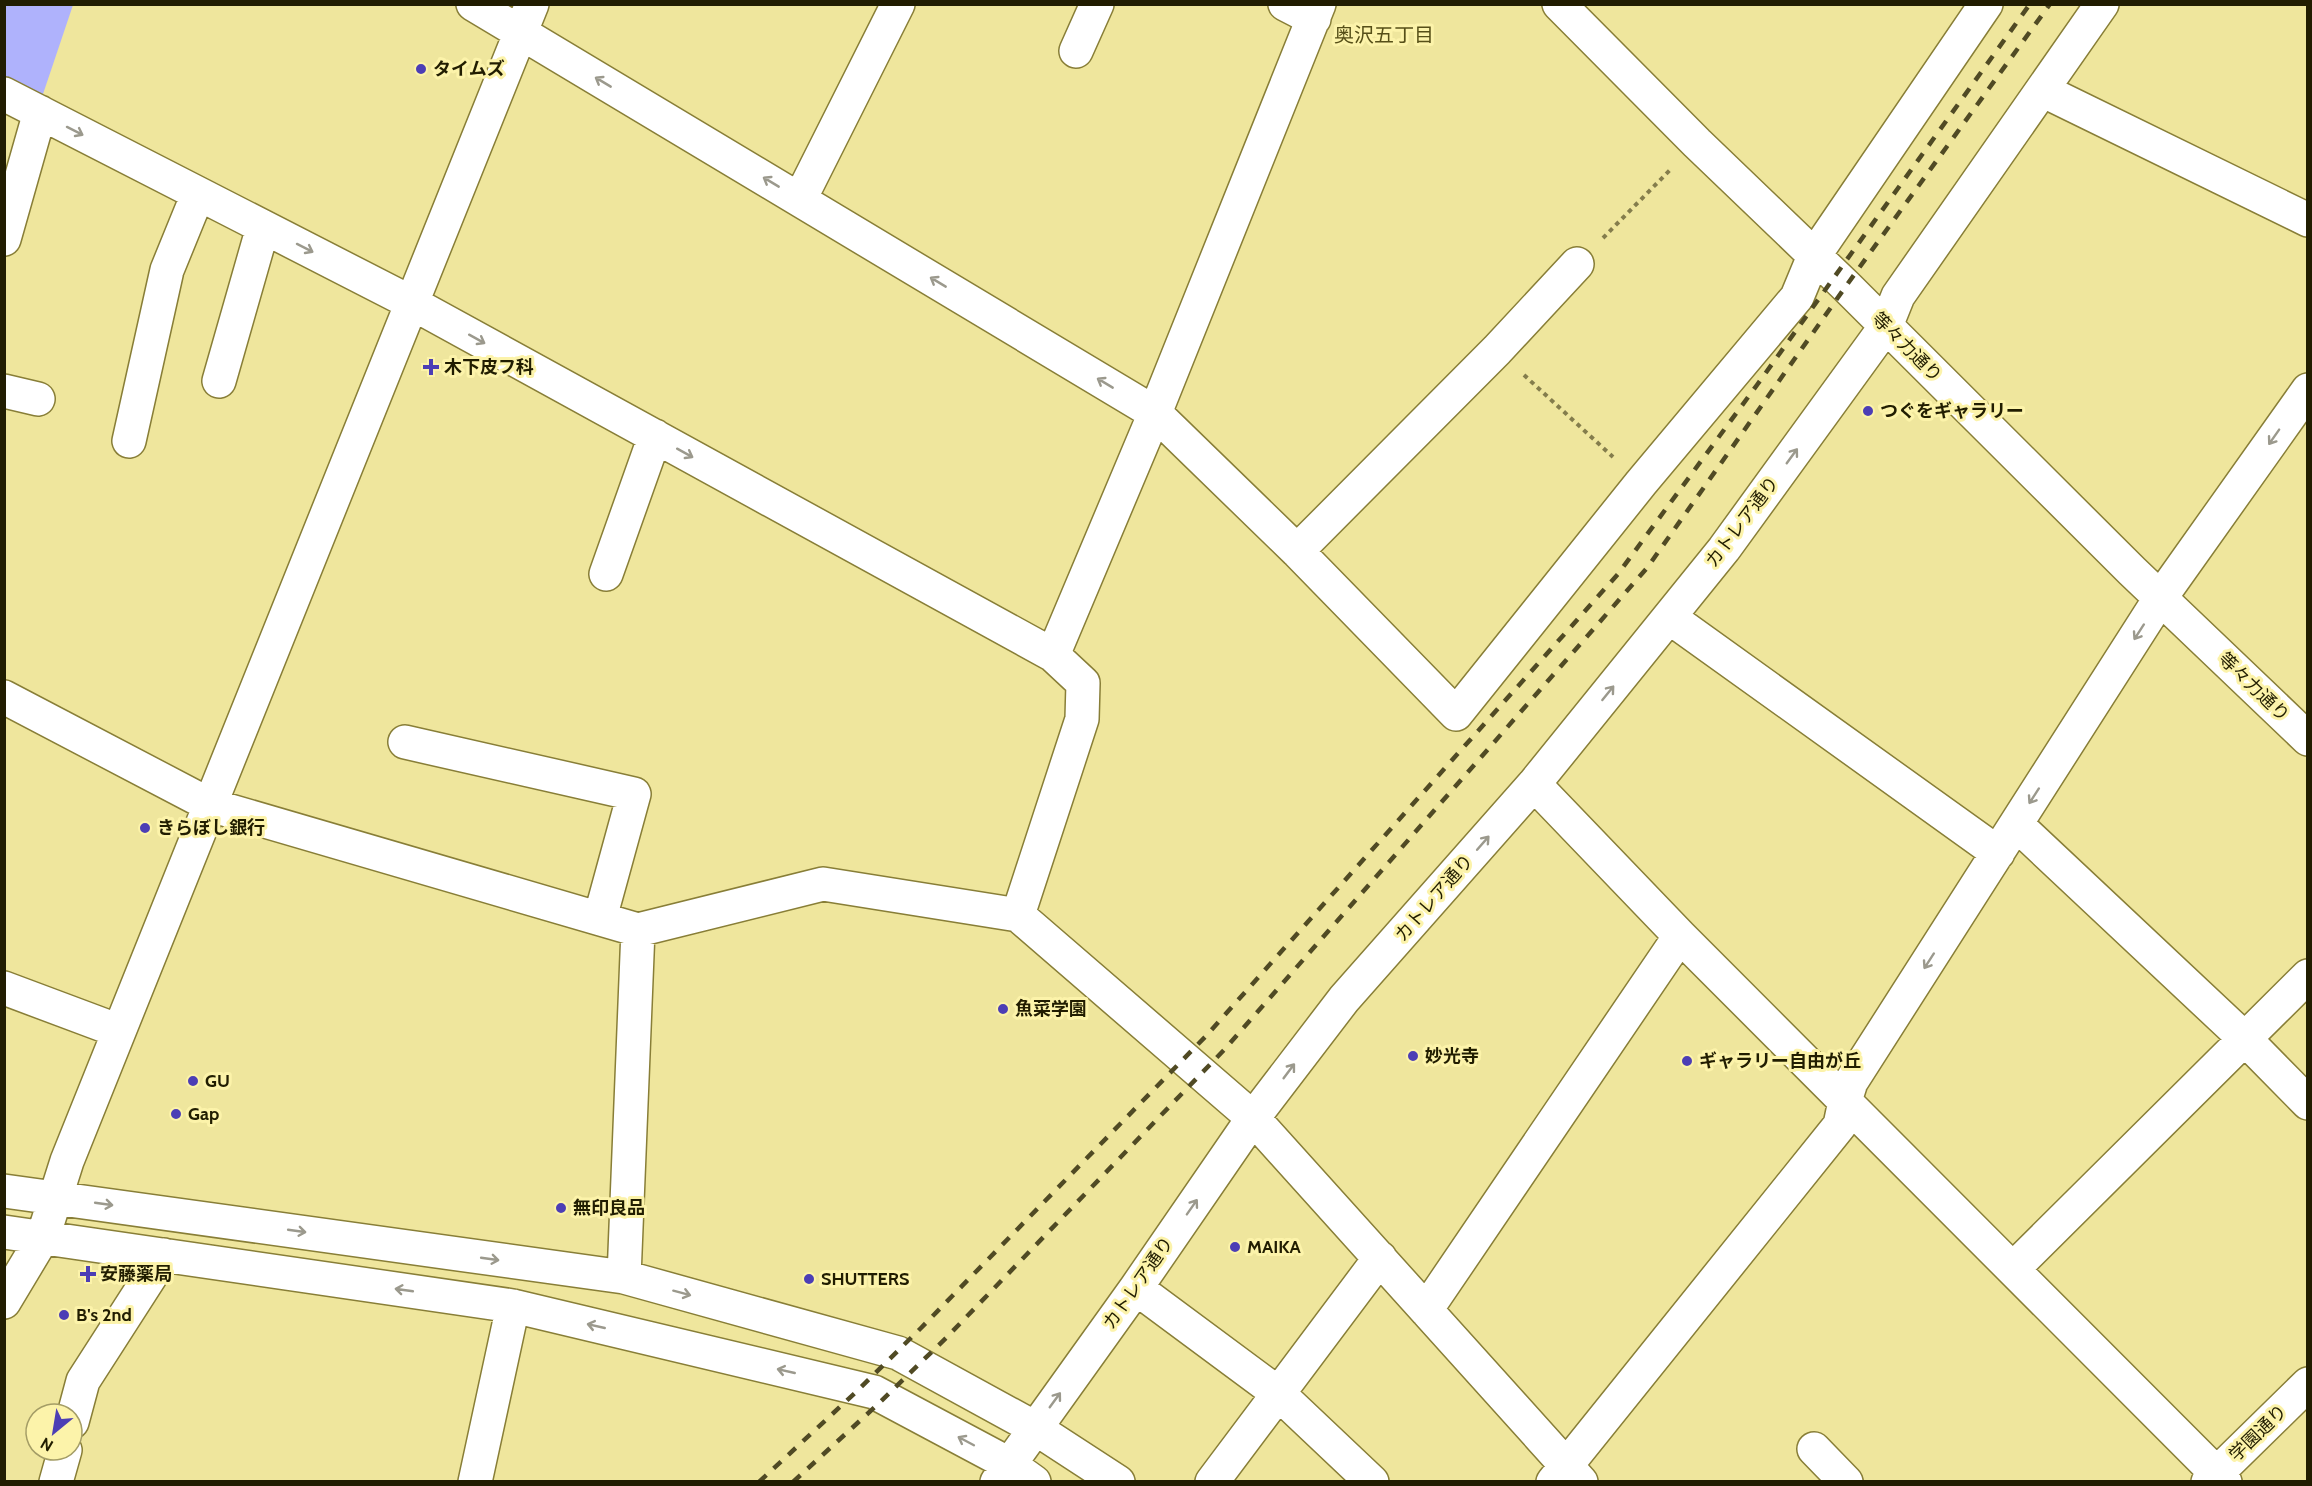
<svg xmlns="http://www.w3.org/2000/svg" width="2312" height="1486" font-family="Cabin,'Noto Sans JP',sans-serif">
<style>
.green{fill:#afb2fc}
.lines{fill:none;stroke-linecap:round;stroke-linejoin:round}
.minor-casing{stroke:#887e37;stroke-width:36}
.path{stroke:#847d4c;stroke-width:4;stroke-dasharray:4.5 4.5;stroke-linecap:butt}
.minor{stroke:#fff;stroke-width:33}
.rail{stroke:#504a24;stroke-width:4.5;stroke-dasharray:10 10;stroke-linecap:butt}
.oneway{stroke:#9b998d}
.poi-dot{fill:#4c3eb5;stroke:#fcf3aa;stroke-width:2}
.labels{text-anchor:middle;stroke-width:6;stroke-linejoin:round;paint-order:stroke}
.poi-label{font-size:18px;font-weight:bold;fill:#211d01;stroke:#fcf3aa;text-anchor:start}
.street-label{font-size:18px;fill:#211d01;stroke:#fcf3aa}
.neighbourhood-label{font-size:20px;fill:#564f18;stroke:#fcf3aa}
</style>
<rect width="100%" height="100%" fill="#efe69d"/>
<path class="green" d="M 4,5 L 73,5 L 42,97 L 5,77 Z"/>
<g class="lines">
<g class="minor-casing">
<path id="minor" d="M 473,4 L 1155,413 L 1297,551 L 1456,714 L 1641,483 L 1797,297 L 1814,256 L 1986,4
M 1285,4 L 1314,19
M 1559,4 L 1697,143 L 1846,286 L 2132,571 L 2308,739
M 1076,51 L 1097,4
M 2042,90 L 2308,220
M 4,94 L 410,302 L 1053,655 L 1083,683 L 1082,719 L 1018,915
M 800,199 L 898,4
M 4,239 L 40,112
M 219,381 L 263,227
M 4,391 L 38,399
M 129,441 L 167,270 L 198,194
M 1297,551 L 1497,350 L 1577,264
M 606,574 L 655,436
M 1669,617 L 1998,853
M 1053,655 L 1155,413 L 1319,4
M 4,697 L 210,805 L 638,930 L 823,884 L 1018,915 L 1253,1118 L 1581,1482
M 405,742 L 634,794 L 600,918
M 1534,784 L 1680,936 L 2225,1482
M 2016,824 L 2245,1039 L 2308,1103
M 4,988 L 119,1031
M 4,1191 L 624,1277 L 898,1353 L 1035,1428 L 1118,1482
M 4,1232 L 513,1306 L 874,1392 L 1009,1464 L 1034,1482
M 2013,1269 L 2308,976
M 624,1277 L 638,930
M 1136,1288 L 1279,1394 L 1372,1482
M 4,1302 L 43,1237 L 67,1161 L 532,4
M 1426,1310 L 1680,936
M 72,1422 L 83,1381 L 164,1255
M 1814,1449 L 1846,1482
M 56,1482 L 65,1450
M 475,1482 L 513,1306
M 997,1482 L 1136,1288 L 1253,1118 L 1344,999 L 1534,784 L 1724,549 L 1886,326 L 1898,296 L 2102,4
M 1212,1482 L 1380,1258
M 1553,1482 L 1840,1125 L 1845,1101 L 1851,1082 L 2161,597 L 2308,390
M 2208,1482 L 2308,1384"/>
</g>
<path class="path" d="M 1603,238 L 1671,169
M 1524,375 L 1613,457"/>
<use href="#minor" class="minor"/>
<path class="rail" d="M 759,1482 L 856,1392 L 921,1328 L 1206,1036 L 1618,574 L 1757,385 L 2030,4
M 793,1482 L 876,1406 L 947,1337 L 1224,1050 L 1647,568 L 1846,286 L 2050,4"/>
</g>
<defs><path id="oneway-shaft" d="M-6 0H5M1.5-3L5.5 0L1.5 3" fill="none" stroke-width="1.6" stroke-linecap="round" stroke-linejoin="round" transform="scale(1.5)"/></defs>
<g class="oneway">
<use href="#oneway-shaft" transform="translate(603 82) rotate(-149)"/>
<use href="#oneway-shaft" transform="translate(75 131) rotate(27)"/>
<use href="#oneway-shaft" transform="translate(771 182) rotate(-149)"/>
<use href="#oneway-shaft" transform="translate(305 248) rotate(27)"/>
<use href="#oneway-shaft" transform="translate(938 282) rotate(-149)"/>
<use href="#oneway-shaft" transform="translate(477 339) rotate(29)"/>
<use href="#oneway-shaft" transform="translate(1105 383) rotate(-149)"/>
<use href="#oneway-shaft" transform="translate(2274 437) rotate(125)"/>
<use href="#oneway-shaft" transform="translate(685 453) rotate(29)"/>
<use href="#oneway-shaft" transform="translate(1792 456) rotate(-54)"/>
<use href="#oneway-shaft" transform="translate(2139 632) rotate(123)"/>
<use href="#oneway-shaft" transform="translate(1608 693) rotate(-51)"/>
<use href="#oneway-shaft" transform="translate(2034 796) rotate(123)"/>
<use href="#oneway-shaft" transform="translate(1483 843) rotate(-49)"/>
<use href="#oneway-shaft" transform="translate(1929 961) rotate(123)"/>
<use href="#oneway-shaft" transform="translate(1289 1071) rotate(-53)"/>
<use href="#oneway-shaft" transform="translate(104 1204) rotate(8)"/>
<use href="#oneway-shaft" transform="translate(1192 1207) rotate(-55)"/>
<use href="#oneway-shaft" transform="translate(297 1231) rotate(8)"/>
<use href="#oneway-shaft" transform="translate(490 1259) rotate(8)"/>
<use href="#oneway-shaft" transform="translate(404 1290) rotate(-172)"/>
<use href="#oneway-shaft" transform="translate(682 1293) rotate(15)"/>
<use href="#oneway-shaft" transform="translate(596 1326) rotate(-167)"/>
<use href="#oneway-shaft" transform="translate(786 1371) rotate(-167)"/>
<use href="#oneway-shaft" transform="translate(1055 1400) rotate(-54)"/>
<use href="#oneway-shaft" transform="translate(966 1441) rotate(-152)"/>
</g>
<g class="poi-dot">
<circle cx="421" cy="69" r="6"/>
<path d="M428 358h6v6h6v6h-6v6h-6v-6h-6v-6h6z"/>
<circle cx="1868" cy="411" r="6"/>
<circle cx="145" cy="828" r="6"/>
<circle cx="1003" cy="1009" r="6"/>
<circle cx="1413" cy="1056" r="6"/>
<circle cx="1687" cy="1061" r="6"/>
<circle cx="193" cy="1081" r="6"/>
<circle cx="176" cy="1114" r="6"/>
<circle cx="561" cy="1208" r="6"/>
<circle cx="1235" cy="1247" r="6"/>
<path d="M85 1265h6v6h6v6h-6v6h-6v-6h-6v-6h6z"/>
<circle cx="809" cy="1279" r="6"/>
<circle cx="64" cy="1315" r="6"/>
</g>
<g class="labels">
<g class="poi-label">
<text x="433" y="75">タイムズ</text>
<text x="444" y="373">木下皮フ科</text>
<text x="1880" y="417">つぐをギャラリー</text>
<text x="157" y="834">きらぼし銀行</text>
<text x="1015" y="1015">魚菜学園</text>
<text x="1425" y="1062">妙光寺</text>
<text x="1699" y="1067">ギャラリー自由が丘</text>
<text x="205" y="1087">GU</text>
<text x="188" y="1120">Gap</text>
<text x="573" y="1214">無印良品</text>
<text x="1247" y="1253">MAIKA</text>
<text x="100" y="1280">安藤薬局</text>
<text x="821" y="1285">SHUTTERS</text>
<text x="76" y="1321">B's 2nd</text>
</g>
<g class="street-label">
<text transform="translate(1907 347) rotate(45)" y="6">等々力通り</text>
<text transform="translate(1742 522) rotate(-53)" y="6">カトレア通り</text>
<text transform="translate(2254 687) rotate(44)" y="6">等々力通り</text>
<text transform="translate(1434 898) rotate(-49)" y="6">カトレア通り</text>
<text transform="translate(1138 1283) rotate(-55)" y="6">カトレア通り</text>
<text transform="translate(2258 1433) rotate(-44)" y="6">学園通り</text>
</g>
<g class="neighbourhood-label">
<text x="1384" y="42">奥沢五丁目</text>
</g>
</g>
<rect width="2312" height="1486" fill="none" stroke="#211d01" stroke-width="12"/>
<g transform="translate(54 1432) rotate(210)"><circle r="28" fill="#fcf3aa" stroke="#a49d66" stroke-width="1.5"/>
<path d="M0-4.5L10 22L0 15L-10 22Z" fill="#4c3eb5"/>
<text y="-9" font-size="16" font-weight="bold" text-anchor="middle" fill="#211d01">N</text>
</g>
</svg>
